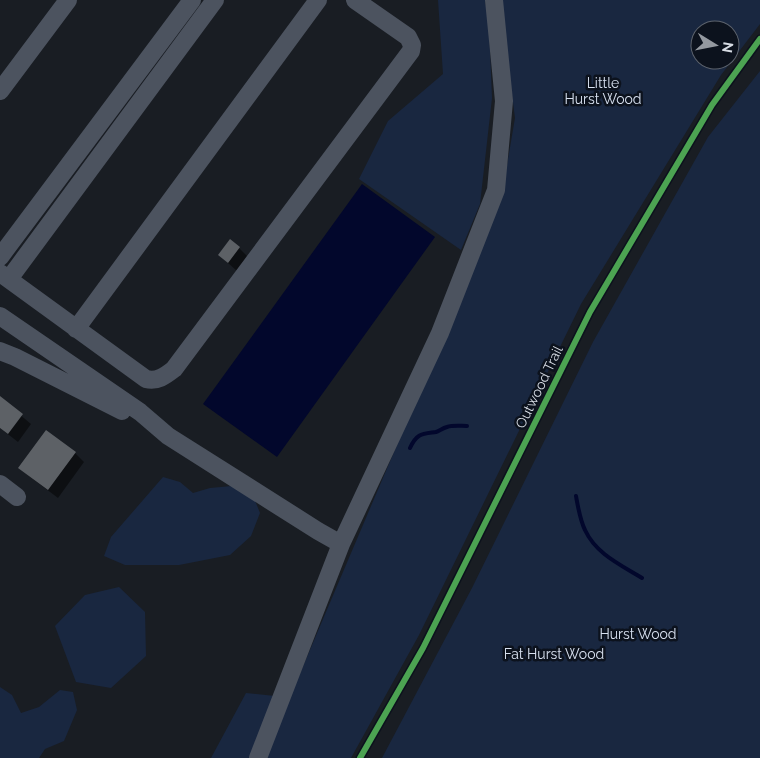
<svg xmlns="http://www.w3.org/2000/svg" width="760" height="758" font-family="Raleway,sans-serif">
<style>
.green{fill:#192740;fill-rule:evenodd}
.water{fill:#02072c}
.shadow{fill:#0007}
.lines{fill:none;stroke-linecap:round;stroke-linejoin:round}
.stream{stroke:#02072c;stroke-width:4}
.building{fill:#5d6166}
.minor{stroke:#4c535f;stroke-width:18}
.cycleway-casing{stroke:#0c121d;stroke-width:9}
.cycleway{stroke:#4ca352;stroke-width:6}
.labels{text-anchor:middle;stroke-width:5;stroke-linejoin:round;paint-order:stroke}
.park-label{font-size:14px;fill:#d8e1f0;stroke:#0c121d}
.street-label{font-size:14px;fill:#d7dce4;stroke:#0c121d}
</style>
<rect width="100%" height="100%" fill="#191d23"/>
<path class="green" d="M 438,0 L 485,0 L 489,26 L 492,98 L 480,204 L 461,250 L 359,179 L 388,121 L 443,74 Z
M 500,0 L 760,0 L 760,24 L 721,75 L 581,304 L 419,635 L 351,758 L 264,758 L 501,200 L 515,118 ZM 700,30 L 730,30 L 730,60 L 700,60 Z
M 760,71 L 760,758 L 382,758 L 472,588 L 593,342 L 708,137 Z
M 163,477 L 180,482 L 193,493 L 210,488 L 232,486 L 254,498 L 260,513 L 251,536 L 230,555 L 179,565 L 125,565 L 104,556 L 111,537 Z
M 119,587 L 145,612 L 146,656 L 111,688 L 76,682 L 55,626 L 85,595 Z
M 0,687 L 12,695 L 21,713 L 39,707 L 60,690 L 73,692 L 77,710 L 64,741 L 45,749 L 39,758 L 0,758 Z
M 246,693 L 275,696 L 250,758 L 211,758 Z"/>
<path class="water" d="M 362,184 L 435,237 L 277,457 L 203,404 Z"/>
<path class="shadow" d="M 239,248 L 248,257 L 237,271 L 219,255 Z
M 0,398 L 31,424 L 18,442 L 0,428 Z
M 75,453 L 84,462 L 58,498 L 29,476 L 20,468 Z"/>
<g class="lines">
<path class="stream" d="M 410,448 C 417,433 422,434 436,432 C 439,431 443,428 447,427 C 453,425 460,426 467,426
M 576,496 C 578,507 580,520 585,530 C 596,554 621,565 642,578"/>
</g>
<path class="building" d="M 230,239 L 240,247 L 228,263 L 218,255 Z
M 0,396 L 23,414 L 8,434 L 0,428 Z
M 46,430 L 76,452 L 48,490 L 18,468 Z"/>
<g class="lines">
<path class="minor" d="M 0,91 L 68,0
M 0,257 L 192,0
M 0,273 L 146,379 C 157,382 165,376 174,369 L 411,51 L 412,45 L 408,37 L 355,0
M 9,279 L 215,0
M 0,316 L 140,412 L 168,436 L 318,531 L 341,544
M 76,329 L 318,0
M 0,351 L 15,357 L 122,411
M 0,484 L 17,497
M 258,758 L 341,544 L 440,333 L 496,190 L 504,101 L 494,0"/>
<g class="cycleway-casing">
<path id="cycleway" d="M 360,758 L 423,648 L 590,312 L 712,105 L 760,39"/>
</g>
<use href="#cycleway" class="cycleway"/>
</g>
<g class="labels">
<g class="park-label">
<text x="603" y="88">Little<tspan x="603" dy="16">Hurst Wood</tspan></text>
<text x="638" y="639">Hurst Wood</text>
<text x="554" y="659">Fat Hurst Wood</text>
</g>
<g class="street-label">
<text transform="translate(539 387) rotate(-64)" y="5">Outwood Trail</text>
</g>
</g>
<g transform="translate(715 45) rotate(100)"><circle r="24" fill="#0c121d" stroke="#5d636d"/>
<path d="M0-4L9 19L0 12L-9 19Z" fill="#9499a0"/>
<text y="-8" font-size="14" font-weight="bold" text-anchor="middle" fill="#d7dce4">N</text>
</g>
</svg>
